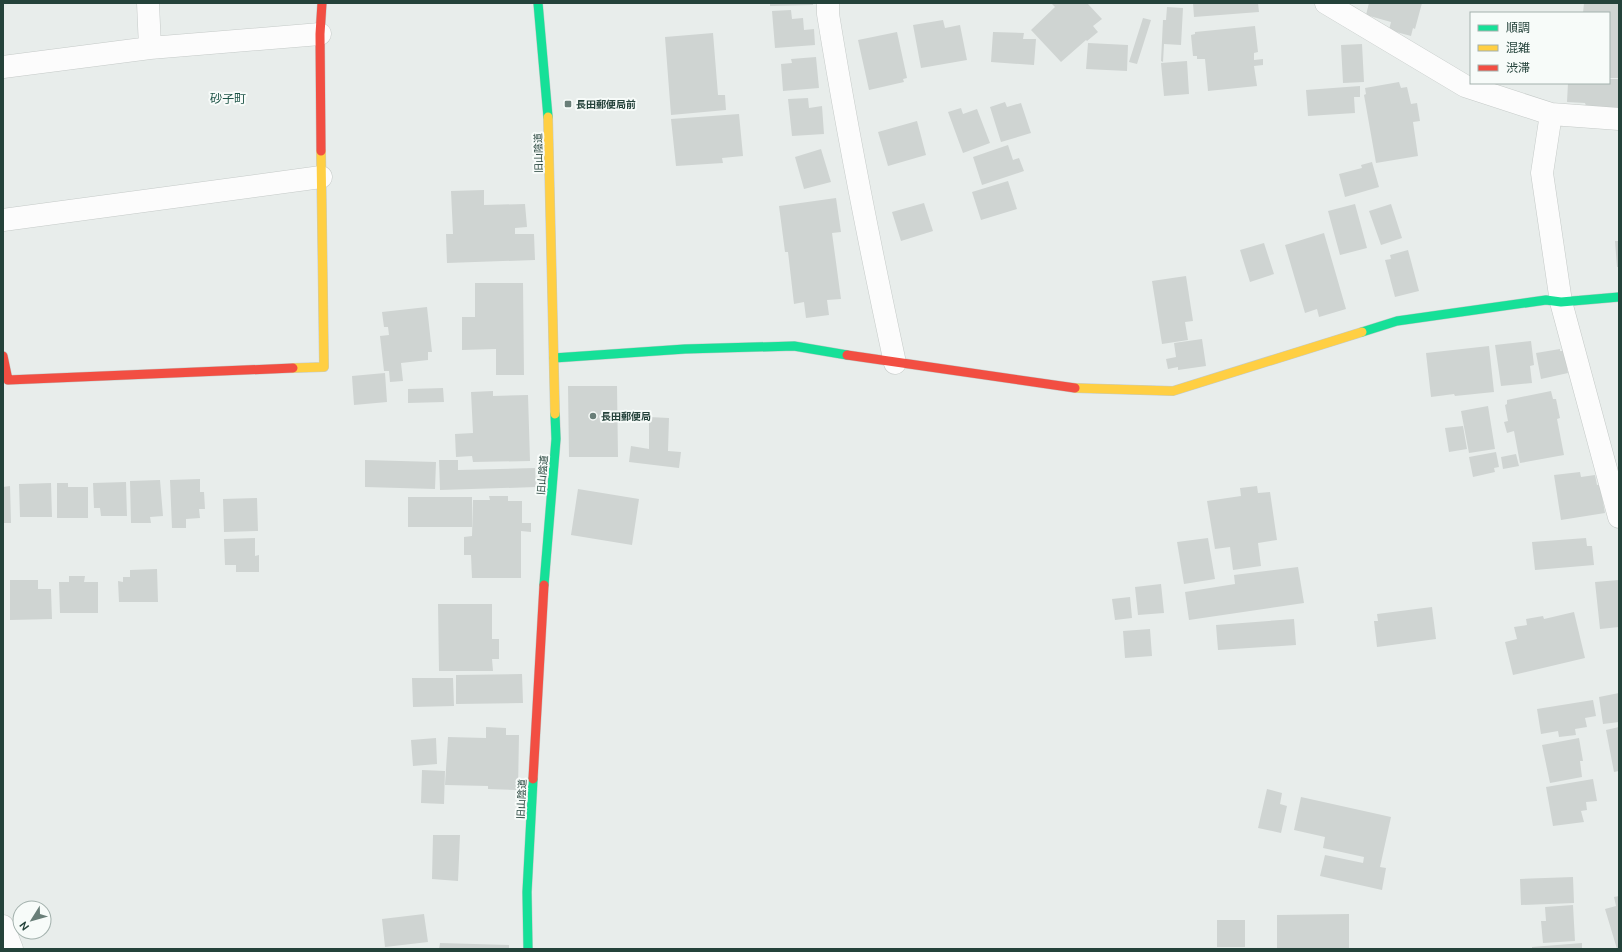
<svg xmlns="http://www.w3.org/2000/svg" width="1622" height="952" font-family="Ubuntu,'Noto Sans JP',sans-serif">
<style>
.building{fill:#cfd4d2}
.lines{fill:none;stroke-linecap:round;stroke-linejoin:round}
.street-casing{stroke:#c5cac8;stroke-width:23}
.fast-casing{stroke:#c3cbc8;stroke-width:10}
.slow-casing{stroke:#c3cbc8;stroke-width:10}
.jam-casing{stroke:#c3cbc8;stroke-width:10}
.street{stroke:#fcfcfc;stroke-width:22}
.fast{stroke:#16e098;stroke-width:9}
.slow{stroke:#ffcf43;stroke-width:9}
.jam{stroke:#f24e42;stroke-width:9}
.poi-dot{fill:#697e78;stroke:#f7fbf9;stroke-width:1.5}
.labels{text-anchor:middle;stroke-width:4;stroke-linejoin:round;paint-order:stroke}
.poi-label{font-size:10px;font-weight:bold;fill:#24423a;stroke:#f7fbf9;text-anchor:start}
.street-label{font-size:10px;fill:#24423a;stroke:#f7fbf9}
.quarter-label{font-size:12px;fill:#1f5548;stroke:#f7fbf9}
</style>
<rect width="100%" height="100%" fill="#e8edeb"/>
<path class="building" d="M 770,3 L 813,3 L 813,5 L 770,6 Z
M 1051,3 L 1087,3 L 1102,19 L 1093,26 L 1098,32 L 1087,41 L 1086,40 L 1061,62 L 1031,30 L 1055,7 Z
M 1193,3 L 1258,3 L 1259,12 L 1194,17 Z
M 1369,3 L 1422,3 L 1415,29 L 1413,28 L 1411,36 L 1389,30 L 1391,22 L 1366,15 Z
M 1584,3 L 1619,4 L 1619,78 L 1609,78 L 1609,13 L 1583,13 Z
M 1167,7 L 1183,8 L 1181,45 L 1164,44 L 1163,62 L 1161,61 L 1163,20 L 1166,20 Z
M 791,10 L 792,19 L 803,18 L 804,30 L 814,29 L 815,45 L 775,48 L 772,11 Z
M 1143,18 L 1151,20 L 1137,64 L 1129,62 Z
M 943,20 L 945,28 L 960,25 L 967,60 L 921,68 L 913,25 Z
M 1255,26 L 1258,52 L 1254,53 L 1254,60 L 1263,59 L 1263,65 L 1254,66 L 1257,86 L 1208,91 L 1205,59 L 1197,59 L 1197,56 L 1193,56 L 1191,35 L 1195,34 L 1195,32 Z
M 897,32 L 907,78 L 903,79 L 904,82 L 869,90 L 858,40 Z
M 993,32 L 1024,33 L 1023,39 L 1036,39 L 1034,65 L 991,62 Z
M 713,33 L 718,95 L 725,95 L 726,110 L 671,115 L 665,37 Z
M 1088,43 L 1128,45 L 1127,71 L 1086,69 Z
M 1362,44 L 1364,82 L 1343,83 L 1341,45 Z
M 816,57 L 819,88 L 783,91 L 781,64 L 792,63 L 791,59 Z
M 1187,61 L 1189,94 L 1164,96 L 1161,63 Z
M 1609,79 L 1619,79 L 1619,108 L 1586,106 L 1585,103 L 1567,102 L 1568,83 L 1609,83 Z
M 1399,82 L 1401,88 L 1407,87 L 1411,104 L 1417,103 L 1420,121 L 1413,122 L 1418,156 L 1376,163 L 1364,95 L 1366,94 L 1365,88 Z
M 1360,86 L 1360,97 L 1354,97 L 1355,113 L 1308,116 L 1306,90 Z
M 808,98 L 809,108 L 822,106 L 824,134 L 792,136 L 788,99 Z
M 1005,102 L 1007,107 L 1021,103 L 1031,133 L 1001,142 L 990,107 Z
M 961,108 L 963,114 L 977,109 L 990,143 L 963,153 L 948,112 Z
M 739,114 L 743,156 L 722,158 L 723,163 L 676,166 L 671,119 Z
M 917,121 L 926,155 L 888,166 L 878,132 Z
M 1008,145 L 1013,160 L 1019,158 L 1024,171 L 982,185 L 973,157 Z
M 821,149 L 831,182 L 804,189 L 795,157 Z
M 1372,162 L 1379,187 L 1345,197 L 1339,174 L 1362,168 L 1361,165 Z
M 1008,181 L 1017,209 L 981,220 L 972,192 Z
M 484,190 L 484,205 L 525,204 L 527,227 L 515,228 L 515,234 L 534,234 L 535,260 L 447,263 L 446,234 L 453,234 L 451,191 Z
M 836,198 L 841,232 L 832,233 L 841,299 L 827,300 L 829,315 L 806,318 L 804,302 L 794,304 L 788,252 L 785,252 L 779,206 Z
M 924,203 L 933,231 L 901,241 L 892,212 Z
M 1355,204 L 1367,248 L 1340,255 L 1328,211 Z
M 1391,204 L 1402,238 L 1381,245 L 1369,211 Z
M 1324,233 L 1346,309 L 1319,317 L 1317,309 L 1305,313 L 1285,245 Z
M 1615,241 L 1619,241 L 1619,267 L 1617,267 Z
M 1264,243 L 1274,274 L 1250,282 L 1240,250 Z
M 1408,250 L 1419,291 L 1395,297 L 1385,260 L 1391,259 L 1390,255 Z
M 1186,276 L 1193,321 L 1185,322 L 1188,340 L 1162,344 L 1152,281 Z
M 475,283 L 523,283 L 524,375 L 496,375 L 496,349 L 462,350 L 462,317 L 475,317 Z
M 427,307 L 432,352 L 428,352 L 428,360 L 401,363 L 403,381 L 390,382 L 389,371 L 384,371 L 380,336 L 389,335 L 388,327 L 384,327 L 382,312 Z
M 1202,339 L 1206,366 L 1178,370 L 1178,367 L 1168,369 L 1166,359 L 1176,357 L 1174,343 Z
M 1531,341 L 1534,365 L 1530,366 L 1532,383 L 1501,386 L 1495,345 Z
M 1489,346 L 1494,392 L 1455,396 L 1454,394 L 1431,397 L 1426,353 Z
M 1560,349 L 1560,351 L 1564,351 L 1568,373 L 1541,379 L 1536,353 Z
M 385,373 L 387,402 L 354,405 L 352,376 Z
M 568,386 L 617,386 L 618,457 L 569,457 Z
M 443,388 L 444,402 L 408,403 L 408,389 Z
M 493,391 L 493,396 L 528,395 L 530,461 L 473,462 L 472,456 L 456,457 L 455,434 L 473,433 L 471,392 Z
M 1551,391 L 1553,399 L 1556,399 L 1560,418 L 1557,419 L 1564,455 L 1520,463 L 1514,431 L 1507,433 L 1504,422 L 1508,421 L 1505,405 L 1507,404 L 1507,400 Z
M 1488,406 L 1495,449 L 1469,453 L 1461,411 Z
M 649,417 L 669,418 L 668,451 L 681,452 L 679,468 L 629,462 L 631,446 L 649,449 Z
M 1463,426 L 1467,449 L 1449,452 L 1445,428 Z
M 1496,452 L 1499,467 L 1494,468 L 1495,472 L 1473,477 L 1469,457 Z
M 1516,454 L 1519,466 L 1503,469 L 1501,457 Z
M 365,460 L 436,462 L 435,489 L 365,487 Z
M 439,460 L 458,460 L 458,470 L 535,468 L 536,487 L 440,490 Z
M 1580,472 L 1581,477 L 1595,475 L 1597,485 L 1600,485 L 1605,513 L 1561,520 L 1554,475 Z
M 200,479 L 200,492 L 204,492 L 205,509 L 199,509 L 200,518 L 186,519 L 186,528 L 172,528 L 170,480 Z
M 160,480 L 163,516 L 150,517 L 151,523 L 131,523 L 130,481 Z
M 126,482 L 127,516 L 101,516 L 100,508 L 94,508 L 93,483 Z
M 51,483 L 52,517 L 20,517 L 19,484 Z
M 57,483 L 68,483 L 68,487 L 88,487 L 88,518 L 57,518 Z
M 10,486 L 11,523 L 3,523 L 3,487 Z
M 1257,486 L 1258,493 L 1270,492 L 1277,540 L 1258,543 L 1261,566 L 1233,570 L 1230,547 L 1215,549 L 1207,501 L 1241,496 L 1240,488 Z
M 578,489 L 639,499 L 632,545 L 571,535 Z
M 489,496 L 508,496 L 508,501 L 522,501 L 522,523 L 531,523 L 531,532 L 521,531 L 521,578 L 472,578 L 471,555 L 464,555 L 464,537 L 472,536 L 473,500 L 490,500 Z
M 408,497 L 472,497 L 472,527 L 408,527 Z
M 257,498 L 258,531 L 224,532 L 223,499 Z
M 255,538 L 255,556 L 259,555 L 259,572 L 236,572 L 236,565 L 225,565 L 224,539 Z
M 1208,538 L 1215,579 L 1184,584 L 1177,542 Z
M 1586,538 L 1587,546 L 1592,546 L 1594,565 L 1535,570 L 1532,542 Z
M 1298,567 L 1304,603 L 1189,620 L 1185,592 L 1235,584 L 1234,575 Z
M 157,569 L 158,602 L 119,602 L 118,581 L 123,582 L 123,577 L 130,577 L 130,570 Z
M 69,576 L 85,576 L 84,582 L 98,582 L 98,613 L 60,613 L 59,582 L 69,582 Z
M 10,580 L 38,580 L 38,589 L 51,589 L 52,619 L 10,620 Z
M 1619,580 L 1619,627 L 1600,629 L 1595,582 Z
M 1161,584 L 1164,613 L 1138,615 L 1135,587 Z
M 1130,597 L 1132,618 L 1115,620 L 1112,599 Z
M 438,604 L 492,604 L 492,639 L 499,639 L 499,659 L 492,659 L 493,671 L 439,671 Z
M 1432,607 L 1436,639 L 1377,647 L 1374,621 L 1378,621 L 1377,614 Z
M 1574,612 L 1585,658 L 1513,675 L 1505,642 L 1517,639 L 1514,627 L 1527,625 L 1526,619 L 1543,616 L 1544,619 Z
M 1294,619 L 1296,645 L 1218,650 L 1216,625 Z
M 1150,629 L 1152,656 L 1125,658 L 1123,631 Z
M 522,674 L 523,703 L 456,704 L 456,675 Z
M 412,678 L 453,678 L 454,706 L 413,707 Z
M 1619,693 L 1619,722 L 1603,724 L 1599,697 Z
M 1593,700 L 1596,716 L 1585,718 L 1587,727 L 1575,729 L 1576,735 L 1559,737 L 1558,731 L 1541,734 L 1537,709 Z
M 486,727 L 506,728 L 506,735 L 519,735 L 518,790 L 488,789 L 488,786 L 445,785 L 448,737 L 486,738 Z
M 1619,727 L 1619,771 L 1614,772 L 1606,730 Z
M 436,738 L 437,764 L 413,766 L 411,740 Z
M 1579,738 L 1583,761 L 1580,761 L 1582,777 L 1550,783 L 1542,745 Z
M 422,770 L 445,771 L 444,804 L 421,803 Z
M 1593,779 L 1597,801 L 1586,802 L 1587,810 L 1581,811 L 1584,822 L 1553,826 L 1546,787 Z
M 1267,789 L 1282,793 L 1280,804 L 1287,806 L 1281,833 L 1258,828 Z
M 1301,797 L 1391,817 L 1380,867 L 1386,868 L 1382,890 L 1320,876 L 1325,855 L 1363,863 L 1364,857 L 1323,848 L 1325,837 L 1294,830 Z
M 433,835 L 460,835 L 458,881 L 432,879 Z
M 1573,877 L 1574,903 L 1521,905 L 1520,879 Z
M 1619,896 L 1619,949 L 1617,949 L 1605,909 L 1616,906 L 1614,897 Z
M 1573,905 L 1575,941 L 1543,943 L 1541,921 L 1546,921 L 1545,907 Z
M 424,914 L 428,942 L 385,947 L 382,919 Z
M 1349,914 L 1349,949 L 1277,949 L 1277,915 Z
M 1217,920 L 1245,920 L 1245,947 L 1217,947 Z
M 440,943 L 509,945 L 509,949 L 439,949 Z
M 1582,943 L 1582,949 L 1532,949 L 1532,947 Z"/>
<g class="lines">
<g class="street-casing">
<path id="street" d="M 148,3 L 150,48
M 828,3 L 828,14 C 847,131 870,247 895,363
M 1326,3 L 1465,86 L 1551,114 L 1619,119
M 3,67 L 150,48 L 320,34
M 1551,114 L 1542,173 L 1561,302 L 1619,517
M 3,220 L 321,177
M 3,926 L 12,949"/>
</g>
<g class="fast-casing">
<path id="fast" d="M 538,3 L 548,117
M 1362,332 L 1397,321 L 1546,300 L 1561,302 L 1619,297
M 554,358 L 685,349 L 794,346 L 847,355
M 544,585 L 556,439 L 555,414
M 528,949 L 527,892 L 533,779"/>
</g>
<g class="slow-casing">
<path id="slow" d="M 548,117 L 555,414
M 293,368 L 324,367 L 321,151
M 1075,388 L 1173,391 L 1362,332"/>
</g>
<g class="jam-casing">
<path id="jam" d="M 321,151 L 320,34 L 322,3
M 847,355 L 1075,388
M 3,356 L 8,380 L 293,368
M 533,779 L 544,585"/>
</g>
<use href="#street" class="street"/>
<use href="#fast" class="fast"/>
<use href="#slow" class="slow"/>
<use href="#jam" class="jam"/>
</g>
<g class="poi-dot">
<rect x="564" y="100" width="8" height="8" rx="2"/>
<circle cx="593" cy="416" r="4"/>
</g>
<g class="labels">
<g class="poi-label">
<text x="576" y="108">長田郵便局前</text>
<text x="601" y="420">長田郵便局</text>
</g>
<g class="street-label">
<text transform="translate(538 153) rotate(-91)" y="4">旧山陰道</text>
<text transform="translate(542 475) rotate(-85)" y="4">旧山陰道</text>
<text transform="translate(521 799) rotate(-87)" y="4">旧山陰道</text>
</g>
<g class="quarter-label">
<text x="228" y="103">砂子町</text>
</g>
</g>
<rect width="1622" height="952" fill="none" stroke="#24423a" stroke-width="8"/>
<rect x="1470" y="12" width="140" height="72" fill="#f7fbf9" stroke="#a3b1ad"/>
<rect x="1478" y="25" width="20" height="6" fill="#16e098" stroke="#a3b1ad"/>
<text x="1506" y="32" font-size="12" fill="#24423a">順調</text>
<rect x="1478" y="45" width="20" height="6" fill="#ffcf43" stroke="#a3b1ad"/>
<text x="1506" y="52" font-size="12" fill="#24423a">混雑</text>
<rect x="1478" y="65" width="20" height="6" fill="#f24e42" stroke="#a3b1ad"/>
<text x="1506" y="72" font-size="12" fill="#24423a">渋滞</text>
<g transform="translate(32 920) rotate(233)"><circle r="19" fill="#f7fbf9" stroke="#a3b1ad"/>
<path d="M0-3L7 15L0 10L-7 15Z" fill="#697e78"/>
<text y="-6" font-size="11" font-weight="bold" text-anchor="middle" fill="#24423a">N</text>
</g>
</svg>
